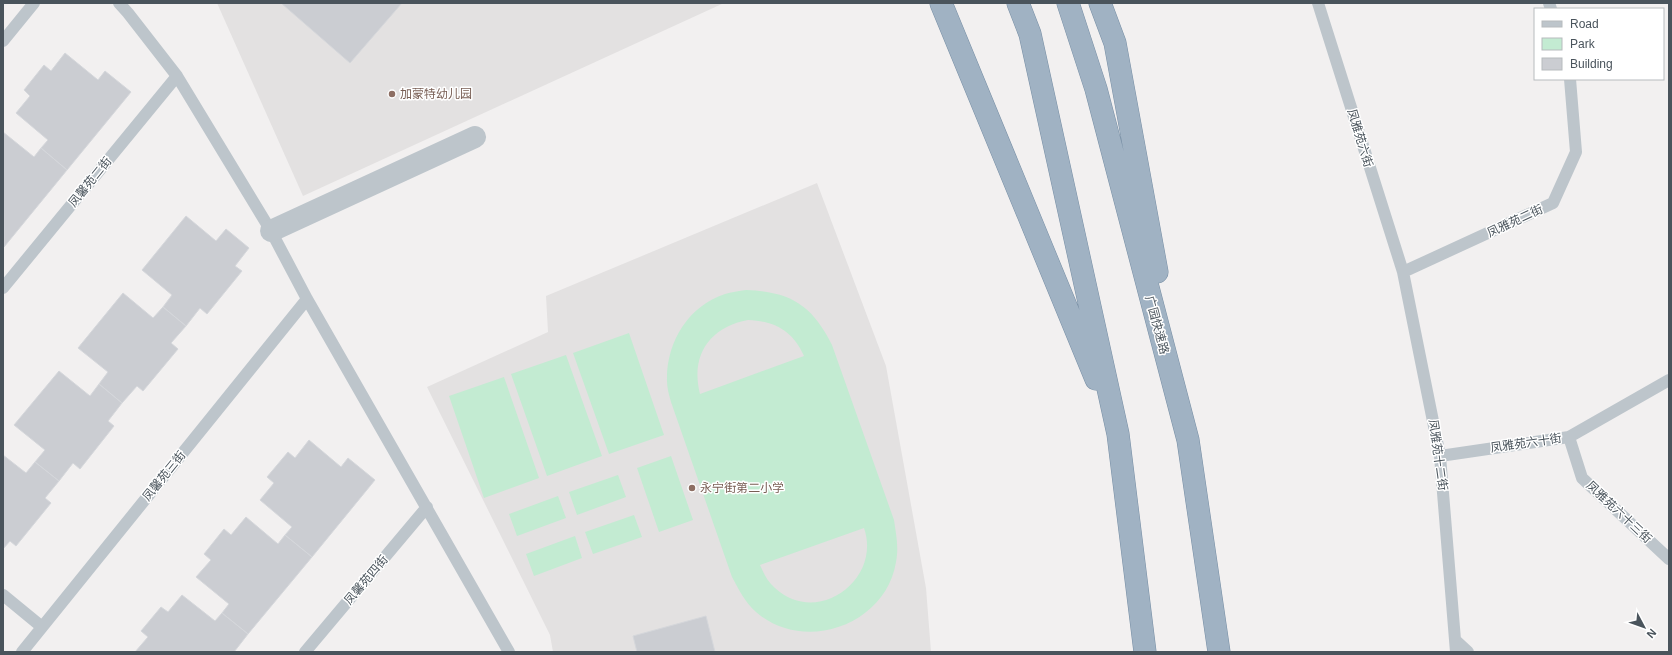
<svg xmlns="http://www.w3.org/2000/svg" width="1672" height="655" font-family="Helvetica,'Noto Sans SC',sans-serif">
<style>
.education{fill:#e3e1e1}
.green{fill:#c3ebd2;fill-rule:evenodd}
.building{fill:#cbcdd2;stroke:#d5d7db}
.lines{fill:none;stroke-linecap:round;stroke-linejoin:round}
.trunk-casing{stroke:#788fa5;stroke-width:23}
.service{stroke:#bdc5cb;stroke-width:12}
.minor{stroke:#bdc5cb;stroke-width:22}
.trunk{stroke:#a0b2c3;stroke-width:22}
.education-dot{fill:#8d6e63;stroke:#fff;stroke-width:1.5}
.labels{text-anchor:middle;stroke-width:3;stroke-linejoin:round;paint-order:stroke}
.education-label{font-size:12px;fill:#785e54;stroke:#fff;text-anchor:start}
.street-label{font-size:12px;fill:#4a545c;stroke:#fff}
</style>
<rect width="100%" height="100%" fill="#f2f0f0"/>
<path class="education" d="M 217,3 L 724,3 L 303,196 Z
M 817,183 L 886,366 L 926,588 L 931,652 L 553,652 L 550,635 L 427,387 L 548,332 L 546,296 Z"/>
<path class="green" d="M 746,290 C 791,292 812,305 832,345 L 894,520 C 896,534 899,547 896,562 C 886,625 804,654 756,612 C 745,602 739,590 732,577 L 671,402 C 669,395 667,388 667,381 C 666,343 688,306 725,294 C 731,292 739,291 746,290 ZM 748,320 C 775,321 793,331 804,356 L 700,394 C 690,355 710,327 748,320 ZM 864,528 C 882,580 817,627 775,588 C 768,582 764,574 760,565 Z
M 629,333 L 664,435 L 609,454 L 573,353 Z
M 566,355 L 602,456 L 547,476 L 511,374 Z
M 504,377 L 539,478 L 484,498 L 449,396 Z
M 671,456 L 693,520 L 659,532 L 637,468 Z
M 618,475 L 626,497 L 577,515 L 569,492 Z
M 558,496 L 566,518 L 517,536 L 509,514 Z
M 634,515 L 642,537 L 593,554 L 585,532 Z
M 575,536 L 582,558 L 534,576 L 526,554 Z"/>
<path class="building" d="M 281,3 L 402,3 L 350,63 Z
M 65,53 L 98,80 L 105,71 L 131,92 L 67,170 L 41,148 L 48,140 L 16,113 L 30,96 L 24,90 L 44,65 L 51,71 Z
M 3,132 L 34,157 L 41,148 L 67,170 L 4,247 Z
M 186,216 L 216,241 L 226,229 L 249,248 L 235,266 L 242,271 L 207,314 L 200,308 L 186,326 L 163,307 L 172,295 L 142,270 Z
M 123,293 L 153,318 L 163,307 L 186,326 L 171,343 L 178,349 L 143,391 L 137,386 L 122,403 L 99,384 L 108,372 L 78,348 Z
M 59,371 L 90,396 L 99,384 L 122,403 L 108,421 L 114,426 L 80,469 L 73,463 L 59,481 L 35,462 L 45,450 L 14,425 Z
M 309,440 L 341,467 L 348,458 L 375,480 L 312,557 L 285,535 L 292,527 L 260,500 L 274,483 L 267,477 L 288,452 L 295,458 Z
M 3,455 L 26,473 L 35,462 L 59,481 L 45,498 L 51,503 L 16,546 L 10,541 L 3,549 Z
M 246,517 L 278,544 L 285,535 L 312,557 L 248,634 L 222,613 L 229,604 L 196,577 L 211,560 L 204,554 L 224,529 L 231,535 Z
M 182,595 L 215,621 L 222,613 L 248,634 L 234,652 L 135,652 L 148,637 L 141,631 L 161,607 L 168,612 Z
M 706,616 L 715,652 L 637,652 L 633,636 Z"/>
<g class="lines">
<g class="trunk-casing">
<path id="trunk" d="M 941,3 L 1096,379
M 1018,3 L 1030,34 L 1118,434 L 1145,652
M 1068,3 L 1096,89 L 1188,440 L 1219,652
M 1100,3 L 1115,43 L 1157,272"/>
</g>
<path class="service" d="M 119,3 L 128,13 L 177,76 L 271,231 L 307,299 L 509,652
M 1318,3 L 1403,272 L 1440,456 L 1456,652
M 1549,3 L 1551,9
M 3,41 L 34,3
M 1403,272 L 1553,203 L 1576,152 L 1570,79
M 3,288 L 177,76
M 1569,437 L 1582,478 L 1669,559
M 1440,456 L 1569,437 L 1669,380
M 3,595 L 42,627
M 1455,640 L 1468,652
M 22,652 L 307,299
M 305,652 L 427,507"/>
<path class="minor" d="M 271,231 L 475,137"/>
<use href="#trunk" class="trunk"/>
</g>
<g class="education-dot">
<circle cx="392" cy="94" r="4"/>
<circle cx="692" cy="488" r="4"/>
</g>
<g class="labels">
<g class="education-label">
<text x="400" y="98">加蒙特幼儿园</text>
<text x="700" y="492">永宁街第二小学</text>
</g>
<g class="street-label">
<text transform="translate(1360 138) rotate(73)" y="4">凤雅苑六街</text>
<text transform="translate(90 182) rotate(-51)" y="4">凤馨苑二街</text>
<text transform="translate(1515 221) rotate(-25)" y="4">凤雅苑二街</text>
<text transform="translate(1157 325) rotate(75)" y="4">广园快速路</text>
<text transform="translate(1526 443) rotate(-8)" y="4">凤雅苑六十街</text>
<text transform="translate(1438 455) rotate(82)" y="4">凤雅苑十二街</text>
<text transform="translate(164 476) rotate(-51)" y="4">凤馨苑三街</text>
<text transform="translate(1619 512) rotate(43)" y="4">凤雅苑六十三街</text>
<text transform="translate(366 580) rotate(-50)" y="4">凤馨苑四街</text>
</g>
</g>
<rect width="1672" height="655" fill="none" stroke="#4a545c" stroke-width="8"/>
<rect x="1534" y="8" width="130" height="72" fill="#ffffff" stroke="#b7bbbe"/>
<rect x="1542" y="21" width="20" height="6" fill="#bdc5cb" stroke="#b7bbbe"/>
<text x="1570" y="28" font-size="12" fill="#4a545c">Road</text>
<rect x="1542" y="38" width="20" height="12" fill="#c3ebd2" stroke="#b7bbbe"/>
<text x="1570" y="48" font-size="12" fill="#4a545c">Park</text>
<rect x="1542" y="58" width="20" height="12" fill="#cbcdd2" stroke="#b7bbbe"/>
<text x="1570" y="68" font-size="12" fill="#4a545c">Building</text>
<g transform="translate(1644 627) rotate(131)" stroke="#ffffff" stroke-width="3" paint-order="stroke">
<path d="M0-3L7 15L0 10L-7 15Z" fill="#4a545c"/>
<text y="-6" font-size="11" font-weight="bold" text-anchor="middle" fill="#4a545c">N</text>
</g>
</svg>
